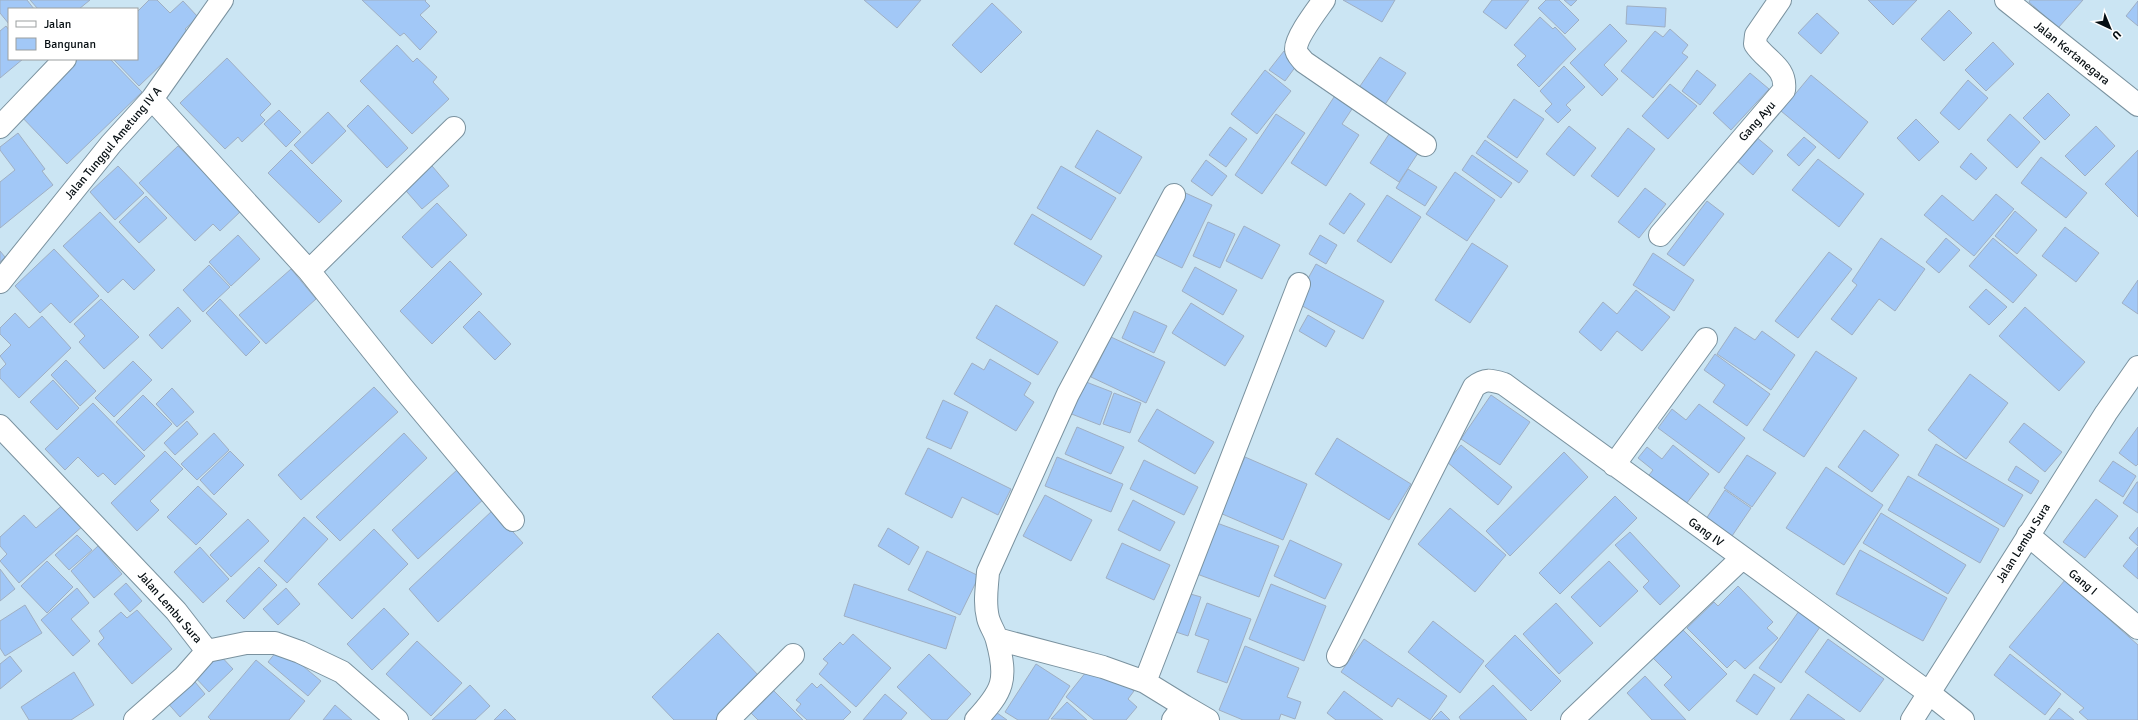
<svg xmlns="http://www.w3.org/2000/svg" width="2138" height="720" font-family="Signika,sans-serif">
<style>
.building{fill:#a2c8f7;stroke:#9fafc3}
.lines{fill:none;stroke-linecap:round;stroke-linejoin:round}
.minor-casing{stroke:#7a929f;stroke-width:24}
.tertiary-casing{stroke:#7a929f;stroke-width:24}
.minor{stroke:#fff;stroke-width:22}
.tertiary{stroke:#fff;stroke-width:22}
.labels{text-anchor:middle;stroke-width:3;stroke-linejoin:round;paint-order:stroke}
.street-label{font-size:12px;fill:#060e12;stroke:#fff}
</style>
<rect width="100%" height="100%" fill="#cbe5f3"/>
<path class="building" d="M 0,0 L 27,0 L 34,9 L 9,9 L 9,24 L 0,13 Z
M 30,0 L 90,0 L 79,9 L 38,9 Z
M 149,0 L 157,0 L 170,13 L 183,1 L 198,17 L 185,29 L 191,36 L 139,86 L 113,59 L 137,59 L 137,12 Z
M 362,0 L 426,0 L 425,1 L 430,6 L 420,15 L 437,32 L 420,50 L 404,33 L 400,36 Z
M 864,0 L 921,0 L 897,28 Z
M 1343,0 L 1395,0 L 1382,22 Z
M 1492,0 L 1529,0 L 1506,29 L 1483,12 Z
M 1546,0 L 1559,0 L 1579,20 L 1565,34 L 1538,8 Z
M 1564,0 L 1577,0 L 1571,6 Z
M 1868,0 L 1917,0 L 1893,25 Z
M 2030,0 L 2083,0 L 2058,28 L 2029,2 Z
M 2138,1 L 2138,26 L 2126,16 Z
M 992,3 L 1022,32 L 981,73 L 952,45 Z
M 1627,6 L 1666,8 L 1665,27 L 1626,24 Z
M 1949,10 L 1972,33 L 1944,61 L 1921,39 Z
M 1817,13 L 1839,33 L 1821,54 L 1798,33 Z
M 1540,17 L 1553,29 L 1555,27 L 1576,49 L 1539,87 L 1517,65 L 1526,56 L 1514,45 Z
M 1610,24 L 1627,41 L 1604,65 L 1618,79 L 1602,96 L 1570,63 Z
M 6,26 L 9,30 L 9,59 L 23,59 L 0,78 L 0,31 Z
M 1670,29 L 1688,45 L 1682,53 L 1688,57 L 1653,98 L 1621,71 L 1655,31 L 1663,37 Z
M 1993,42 L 2014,64 L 1986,91 L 1965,70 Z
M 397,45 L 413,62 L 417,58 L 437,77 L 433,82 L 449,99 L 412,134 L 360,81 Z
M 1284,51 L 1299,62 L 1285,81 L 1269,70 Z
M 1380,57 L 1406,73 L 1384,106 L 1358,89 Z
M 227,58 L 271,104 L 260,115 L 265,120 L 242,142 L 238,137 L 225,149 L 180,103 Z
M 74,59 L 110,59 L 142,92 L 67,164 L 18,113 Z
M 1564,66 L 1585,87 L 1566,105 L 1571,110 L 1558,123 L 1545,111 L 1552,104 L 1540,91 Z
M 1265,70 L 1291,91 L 1257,134 L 1231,114 Z
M 1697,70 L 1716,85 L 1700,105 L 1682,91 Z
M 1750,73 L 1769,89 L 1731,130 L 1713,113 Z
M 1811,75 L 1868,122 L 1839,159 L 1781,111 Z
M 1968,80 L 1988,98 L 1959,130 L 1940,113 Z
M 1670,84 L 1697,106 L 1668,139 L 1642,116 Z
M 2048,93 L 2070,115 L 2045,140 L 2023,118 Z
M 1336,94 L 1354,106 L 1342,124 L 1359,135 L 1326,186 L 1291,163 Z
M 1514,99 L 1544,119 L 1517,158 L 1487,137 Z
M 368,105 L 408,148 L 387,168 L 347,126 Z
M 279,110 L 301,132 L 286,147 L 264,124 Z
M 328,112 L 346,131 L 312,164 L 294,145 Z
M 1276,114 L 1305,133 L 1262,194 L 1235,175 Z
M 2010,114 L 2040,142 L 2017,168 L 1987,140 Z
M 1916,119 L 1939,142 L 1919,161 L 1897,138 Z
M 1569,126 L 1596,148 L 1574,176 L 1546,154 Z
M 2096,126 L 2115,146 L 2085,176 L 2065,156 Z
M 1230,127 L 1247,139 L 1226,167 L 1209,155 Z
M 1393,128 L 1422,147 L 1399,182 L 1370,163 Z
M 1628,128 L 1655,149 L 1618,197 L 1591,176 Z
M 1097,130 L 1142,157 L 1120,194 L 1075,167 Z
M 18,133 L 45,169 L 42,171 L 53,185 L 0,228 L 0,182 L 15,170 L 0,150 L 0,147 Z
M 1755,136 L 1773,151 L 1753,175 L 1735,159 Z
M 1804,137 L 1816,147 L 1799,166 L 1787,155 Z
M 1485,140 L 1528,171 L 1519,183 L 1476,153 Z
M 178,146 L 241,211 L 220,231 L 213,224 L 195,241 L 139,183 Z
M 291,150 L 342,201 L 319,223 L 268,173 Z
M 2138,150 L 2138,217 L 2105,184 Z
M 1971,153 L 1987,168 L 1976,180 L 1960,167 Z
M 1472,155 L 1512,183 L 1501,198 L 1462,170 Z
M 2041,157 L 2087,193 L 2066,218 L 2021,183 Z
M 1818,159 L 1864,194 L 1839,227 L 1792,190 Z
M 427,160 L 449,186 L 422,209 L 400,184 Z
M 1206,160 L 1227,176 L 1212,196 L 1191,181 Z
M 118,166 L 144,193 L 115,220 L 90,192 Z
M 1061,166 L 1116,198 L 1091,240 L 1037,208 Z
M 1408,169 L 1437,187 L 1425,206 L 1396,188 Z
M 1455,172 L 1495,200 L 1467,241 L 1426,214 Z
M 1645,188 L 1666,204 L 1639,238 L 1618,222 Z
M 1179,190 L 1212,205 L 1182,268 L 1149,252 Z
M 1350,193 L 1365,204 L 1344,234 L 1329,224 Z
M 1996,194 L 2014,209 L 1974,256 L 1924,215 L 1942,195 L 1973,221 Z
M 1387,195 L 1421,217 L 1391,263 L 1357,241 Z
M 146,196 L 167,218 L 139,243 L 119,222 Z
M 1707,201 L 1724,214 L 1684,266 L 1667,254 Z
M 437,203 L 467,235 L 432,268 L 402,237 Z
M 2015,211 L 2037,230 L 2017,254 L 1995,236 Z
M 100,212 L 155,270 L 134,290 L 123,279 L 108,293 L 63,246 Z
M 1032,214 L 1102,256 L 1084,286 L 1014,244 Z
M 1208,222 L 1235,234 L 1220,268 L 1193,256 Z
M 1244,226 L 1280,245 L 1262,279 L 1226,261 Z
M 2065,227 L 2099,253 L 2076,282 L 2042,256 Z
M 238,235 L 260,259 L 231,286 L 209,262 Z
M 1320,235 L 1337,245 L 1326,264 L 1309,254 Z
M 1881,238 L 1925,269 L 1895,311 L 1879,299 L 1852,335 L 1831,319 L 1857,285 L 1852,281 Z
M 1946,238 L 1960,250 L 1939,273 L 1926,262 Z
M 1993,238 L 2037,275 L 2013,303 L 1969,266 Z
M 1472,243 L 1508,266 L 1470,323 L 1435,300 Z
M 54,249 L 99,296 L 70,323 L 51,303 L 40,313 L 15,286 Z
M 0,251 L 5,257 L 0,262 Z
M 1829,252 L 1852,269 L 1798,338 L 1775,321 Z
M 1653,253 L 1694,280 L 1674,311 L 1633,285 Z
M 450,261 L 482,294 L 432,344 L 400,311 Z
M 1316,264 L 1384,301 L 1363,339 L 1295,302 Z
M 209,265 L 230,287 L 203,312 L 183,290 Z
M 1195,267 L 1237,290 L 1223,315 L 1182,291 Z
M 291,269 L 316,299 L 266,344 L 239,315 Z
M 2138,280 L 2138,314 L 2122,303 Z
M 1986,289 L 2007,307 L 1989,325 L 1969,307 Z
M 1636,290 L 1670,317 L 1642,351 L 1617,331 L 1601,351 L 1579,332 L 1603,302 L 1617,314 Z
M 101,299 L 139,337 L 104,369 L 79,342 L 85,336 L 74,324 Z
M 220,299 L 260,342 L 246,356 L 206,313 Z
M 1191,303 L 1244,336 L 1225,366 L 1172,333 Z
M 996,305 L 1058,342 L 1038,375 L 976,338 Z
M 178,307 L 191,321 L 162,349 L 149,335 Z
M 2025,307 L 2085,362 L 2059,391 L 1999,336 Z
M 479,311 L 511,344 L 495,360 L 463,327 Z
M 1134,311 L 1167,326 L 1154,353 L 1122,338 Z
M 15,313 L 29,328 L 42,316 L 71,348 L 19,398 L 0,378 L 0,370 L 6,364 L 0,356 L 11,345 L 0,334 L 0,328 Z
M 1308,315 L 1335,331 L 1326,347 L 1299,331 Z
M 1735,327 L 1755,340 L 1762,331 L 1795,355 L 1771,390 L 1717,354 Z
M 1111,337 L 1165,362 L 1146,403 L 1091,377 Z
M 1816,351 L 1857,378 L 1804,457 L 1763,430 Z
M 1715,354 L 1770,394 L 1747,426 L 1713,402 L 1725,385 L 1704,370 Z
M 990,359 L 1031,383 L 1024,395 L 1034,402 L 1016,431 L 954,394 L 972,363 L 984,370 Z
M 66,360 L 96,391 L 80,406 L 51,375 Z
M 133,361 L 152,380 L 114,417 L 95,398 Z
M 1970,374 L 2008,403 L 1966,459 L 1928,430 Z
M 53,380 L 79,408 L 57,430 L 30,402 Z
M 1081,380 L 1112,392 L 1100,425 L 1069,413 Z
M 374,387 L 398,412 L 301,500 L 278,475 Z
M 172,388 L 194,412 L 177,427 L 156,404 Z
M 1114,393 L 1141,403 L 1130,433 L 1103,424 Z
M 143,395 L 172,424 L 144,451 L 116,422 Z
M 1491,395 L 1530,422 L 1500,465 L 1461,439 Z
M 943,400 L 968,412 L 951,449 L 926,438 Z
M 93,403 L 145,456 L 115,485 L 103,473 L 98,477 L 78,457 L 65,470 L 45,449 Z
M 1699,404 L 1745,438 L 1719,473 L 1658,428 L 1672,409 L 1686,420 Z
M 1157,409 L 1214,442 L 1195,474 L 1138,441 Z
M 187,421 L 198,434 L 175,455 L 164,443 Z
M 2024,423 L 2062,452 L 2045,472 L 2009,442 Z
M 1077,427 L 1124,447 L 1111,474 L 1065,454 Z
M 2138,427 L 2138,464 L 2136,466 L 2119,453 Z
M 1864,430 L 1899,455 L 1872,492 L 1838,467 Z
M 214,433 L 229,450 L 197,480 L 181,464 Z
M 404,433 L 427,458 L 340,541 L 316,517 Z
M 1337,438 L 1411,484 L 1389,520 L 1315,474 Z
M 1936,444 L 2023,495 L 2004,527 L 1918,475 Z
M 1461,445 L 1512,487 L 1498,505 L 1447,462 Z
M 1673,445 L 1709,474 L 1683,508 L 1646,479 L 1653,470 L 1638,458 L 1647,447 L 1662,459 Z
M 928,448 L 1011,489 L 998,515 L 962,497 L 952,518 L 905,494 Z
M 165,451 L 183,469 L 150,501 L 159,510 L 137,531 L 111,503 Z
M 230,451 L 244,465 L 214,495 L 200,480 Z
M 1564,452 L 1588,477 L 1510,556 L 1486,531 Z
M 1747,455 L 1776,473 L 1752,507 L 1724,488 Z
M 1057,457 L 1123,484 L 1111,512 L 1045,486 Z
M 1245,457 L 1307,484 L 1283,540 L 1220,513 Z
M 1144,460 L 1198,487 L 1184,515 L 1130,489 Z
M 2113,461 L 2136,476 L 2123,497 L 2099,481 Z
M 2016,466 L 2039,481 L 2031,494 L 2008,480 Z
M 1826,467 L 1883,505 L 1844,565 L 1786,528 Z
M 458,469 L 485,498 L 418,559 L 392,530 Z
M 1908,476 L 1999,529 L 1980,563 L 1888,510 Z
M 2137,482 L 2138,482 L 2138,513 L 2123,503 Z
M 198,486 L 227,514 L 196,545 L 167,517 Z
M 1725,490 L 1751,508 L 1732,536 L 1706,519 Z
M 1045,495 L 1092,520 L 1071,561 L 1023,536 Z
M 1615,496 L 1637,518 L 1560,594 L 1539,573 Z
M 2096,499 L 2118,516 L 2085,558 L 2063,542 Z
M 1133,500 L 1175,522 L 1160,551 L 1118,530 Z
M 66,502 L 85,524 L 19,583 L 0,561 L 7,554 L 0,546 L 0,537 L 24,515 L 36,528 Z
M 1450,508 L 1506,555 L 1475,592 L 1418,544 Z
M 493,510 L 523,543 L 438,622 L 409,589 Z
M 1881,513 L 1966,565 L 1948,594 L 1863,543 Z
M 304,517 L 328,539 L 287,583 L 264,561 Z
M 248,519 L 269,541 L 231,577 L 210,555 Z
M 1217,523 L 1279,546 L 1259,597 L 1197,574 Z
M 2138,527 L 2138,546 L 2129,538 Z
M 888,528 L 919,547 L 909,565 L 878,546 Z
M 374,529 L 408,564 L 352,619 L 318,584 Z
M 1630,532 L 1680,586 L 1660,605 L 1643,587 L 1649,581 L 1615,545 Z
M 77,535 L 92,550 L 69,570 L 55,555 Z
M 1290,540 L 1342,564 L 1325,599 L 1274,576 Z
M 1122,543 L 1170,565 L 1154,600 L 1106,578 Z
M 98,546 L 122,574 L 94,598 L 71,571 Z
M 200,547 L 229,579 L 203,603 L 174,572 Z
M 2138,547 L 2138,579 L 2123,566 Z
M 1860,550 L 1947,598 L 1923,641 L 1836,594 Z
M 927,551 L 979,576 L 960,615 L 908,590 Z
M 47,561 L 73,587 L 47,613 L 21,586 Z
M 1609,561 L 1638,591 L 1600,627 L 1571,597 Z
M 259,567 L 277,585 L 244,619 L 226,601 Z
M 0,569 L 15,589 L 0,601 Z
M 2065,580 L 2138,645 L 2138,720 L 2088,720 L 2079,712 L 2084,708 L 2009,647 Z
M 126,583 L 142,601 L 130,612 L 114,594 Z
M 854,584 L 956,617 L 946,649 L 844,616 Z
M 1271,584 L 1326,606 L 1304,661 L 1249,639 Z
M 1738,586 L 1773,622 L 1767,628 L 1778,638 L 1745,669 L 1735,660 L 1727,668 L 1687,628 L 1714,602 L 1718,606 Z
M 77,588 L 89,603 L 71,619 L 90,641 L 73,656 L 41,620 Z
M 286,588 L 300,604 L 278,625 L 263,609 Z
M 1187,593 L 1201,597 L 1188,636 L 1173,631 Z
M 1207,603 L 1251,619 L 1227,683 L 1197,672 L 1209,640 L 1195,635 Z
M 1556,603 L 1593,643 L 1559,674 L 1523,634 Z
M 25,605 L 42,633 L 5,656 L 0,648 L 0,621 Z
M 384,608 L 409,634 L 372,670 L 347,644 Z
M 137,610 L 172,649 L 132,684 L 98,644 L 104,638 L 99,631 L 121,612 L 127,618 Z
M 1799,611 L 1820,627 L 1781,683 L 1759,668 Z
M 1433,621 L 1484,661 L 1460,693 L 1408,652 Z
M 1683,630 L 1727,674 L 1689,711 L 1664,685 L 1672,677 L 1653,658 Z
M 718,633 L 760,677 L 715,720 L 674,720 L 652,697 Z
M 853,634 L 891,668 L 856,707 L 819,674 L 828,663 L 823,659 L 840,642 L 843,645 Z
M 1515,635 L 1561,681 L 1531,711 L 1485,666 Z
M 1364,639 L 1447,696 L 1430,720 L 1398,698 L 1392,707 L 1341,672 Z
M 1828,639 L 1884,679 L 1860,712 L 1805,672 Z
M 417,641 L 462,683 L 431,716 L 386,674 Z
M 1245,646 L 1299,668 L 1287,697 L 1301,702 L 1295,719 L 1281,714 L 1279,720 L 1243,720 L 1219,710 Z
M 280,647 L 321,681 L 308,696 L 268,662 Z
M 217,652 L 233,669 L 209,692 L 193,675 Z
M 929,654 L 971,694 L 947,720 L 932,720 L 897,687 Z
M 2010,654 L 2061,694 L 2045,715 L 1994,675 Z
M 10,656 L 22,671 L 0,689 L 0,664 Z
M 256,660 L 305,701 L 289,720 L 211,720 L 208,717 Z
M 1036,664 L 1070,686 L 1048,720 L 1018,720 L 1005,712 Z
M 1090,667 L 1104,667 L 1134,691 L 1128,699 L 1137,707 L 1126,720 L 1094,720 L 1066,697 Z
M 74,672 L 94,705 L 71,720 L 29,720 L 21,707 Z
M 1754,674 L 1775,688 L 1757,715 L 1736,701 Z
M 1645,676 L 1686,720 L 1652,720 L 1627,693 Z
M 191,677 L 205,694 L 180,717 L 165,700 Z
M 812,683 L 817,688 L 821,684 L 851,712 L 843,720 L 807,720 L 796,710 L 801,704 L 796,700 Z
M 470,685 L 490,706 L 475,720 L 432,720 Z
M 1493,685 L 1527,720 L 1461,720 L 1459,717 Z
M 770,687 L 803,720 L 758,720 L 748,710 Z
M 1344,691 L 1383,720 L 1336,720 L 1327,713 Z
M 885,694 L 907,713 L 901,720 L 863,720 Z
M 1808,694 L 1845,720 L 1790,720 Z
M 1067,702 L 1087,720 L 1051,719 Z
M 335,705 L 352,720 L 323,720 Z
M 2059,708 L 2074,720 L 2049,720 Z
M 505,709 L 516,720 L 494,720 Z
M 993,710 L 1007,720 L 985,720 Z
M 1441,711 L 1450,720 L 1432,720 Z"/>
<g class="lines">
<g class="minor-casing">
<path id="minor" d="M 1324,0 C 1317,10 1296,37 1296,49 C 1296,54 1301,58 1304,62 L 1425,145
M 152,99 L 309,271 L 402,387 L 513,520
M 0,127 L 65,59
M 1660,235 L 1784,90 C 1787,67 1766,61 1755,44 L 1756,35 L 1780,0
M 309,271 L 454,128
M 0,282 L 111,144 L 152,99 L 222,0
M 0,426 L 176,611 L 207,651 L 246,643 L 275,643 L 300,652 L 342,672 L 397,720
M 1614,465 L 1706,339
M 2028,535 L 2138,628
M 997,639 L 1103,667 L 1145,682
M 1338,656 L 1474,387 C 1485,378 1491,380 1504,384 L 1929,693 L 1963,720
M 1184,706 L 1208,720
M 135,720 L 184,677 L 207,651
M 728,720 L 793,655
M 976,720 C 1003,691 1008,680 997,640 C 995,632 990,626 988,618 C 984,602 987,588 988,572 L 1068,394 L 1174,195
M 1173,720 L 1184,706 L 1145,682 L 1299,284
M 1572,720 L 1742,558"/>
</g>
<g class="tertiary-casing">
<path id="tertiary" d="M 2006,0 L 2138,105
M 1912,720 L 2106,413 L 2138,367"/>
</g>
<use href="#minor" class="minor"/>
<use href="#tertiary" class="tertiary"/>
</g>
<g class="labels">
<g class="street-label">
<text transform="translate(2072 53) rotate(39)" y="4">Jalan Kertanegara</text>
<text transform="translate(1757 121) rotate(-49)" y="4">Gang Ayu</text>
<text transform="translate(113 143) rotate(-50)" y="4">Jalan Tunggul Ametung IV A</text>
<text transform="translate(1706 532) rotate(36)" y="4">Gang IV</text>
<text transform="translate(2023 543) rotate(-58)" y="4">Jalan Lembu Sura</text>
<text transform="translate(2083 582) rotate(40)" y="4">Gang I</text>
<text transform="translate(170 607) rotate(49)" y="4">Jalan Lembu Sura</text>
</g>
</g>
<rect x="8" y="8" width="130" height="52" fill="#ffffff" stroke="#9b9fa0"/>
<rect x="16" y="21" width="20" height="6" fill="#ffffff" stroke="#9b9fa0"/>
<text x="44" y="28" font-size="12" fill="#060e12">Jalan</text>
<rect x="16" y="38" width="20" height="12" fill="#a2c8f7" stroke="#9b9fa0"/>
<text x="44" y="48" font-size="12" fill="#060e12">Bangunan</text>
<g transform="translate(2110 28) rotate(136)" stroke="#ffffff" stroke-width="3" paint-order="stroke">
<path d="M0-3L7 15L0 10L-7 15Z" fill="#060e12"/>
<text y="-6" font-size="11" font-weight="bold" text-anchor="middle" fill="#060e12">U</text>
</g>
</svg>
